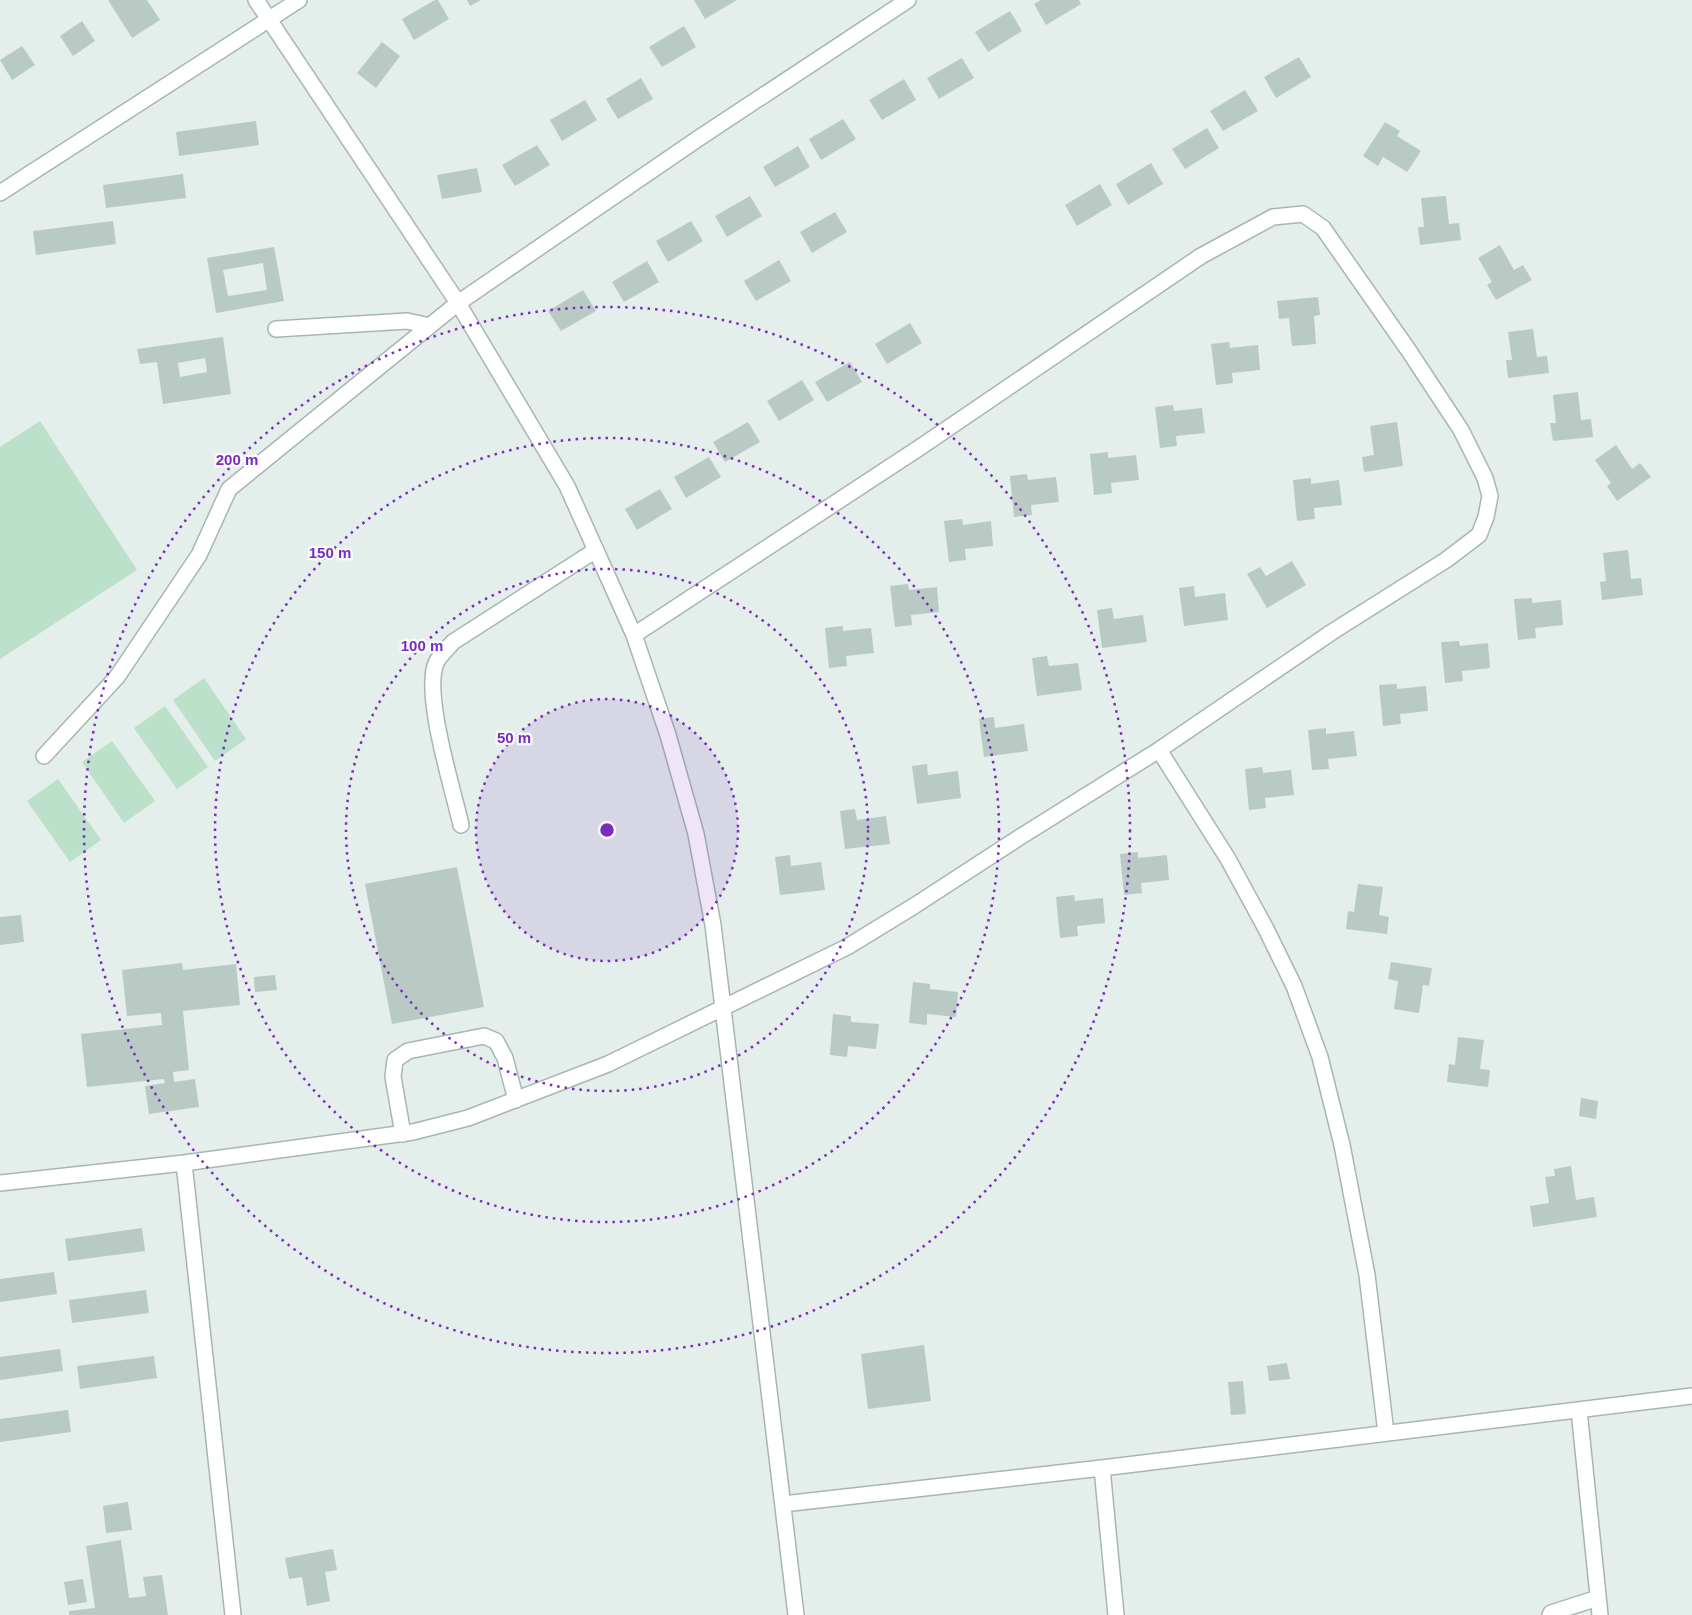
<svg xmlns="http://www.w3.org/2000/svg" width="1692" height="1615" font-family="Arial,sans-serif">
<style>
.green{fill:#bbe1ca}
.building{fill:#b9cac5;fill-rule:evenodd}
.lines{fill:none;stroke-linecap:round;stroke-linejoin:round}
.minor-casing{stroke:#a6b7b3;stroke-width:18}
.minor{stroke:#fff;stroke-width:15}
.ring{fill:none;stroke:#7b2cbf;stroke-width:2.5;stroke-dasharray:2.5 5}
.centre{fill:#7b2cbf;stroke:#f5faf8;stroke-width:2.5}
.ring-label{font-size:15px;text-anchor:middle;font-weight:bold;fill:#7b2cbf;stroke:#f5faf8;stroke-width:5;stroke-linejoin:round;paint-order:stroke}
</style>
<rect width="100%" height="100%" fill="#e4eeeb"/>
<path class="green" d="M 40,421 L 137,570 L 0,659 L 0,447 Z
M 204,678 L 246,739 L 215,761 L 173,700 Z
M 165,706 L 208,767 L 177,789 L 134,728 Z
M 112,741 L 155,801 L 124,823 L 82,762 Z
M 58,779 L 101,840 L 70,862 L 27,801 Z"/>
<path class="building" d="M 108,0 L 147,0 L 160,20 L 132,38 Z
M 435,0 L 438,0 L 449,19 L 414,40 L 402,19 Z
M 467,0 L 481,0 L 470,6 Z
M 694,0 L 737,0 L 705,19 Z
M 1041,0 L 1079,0 L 1081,4 L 1046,25 L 1034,4 Z
M 1010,11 L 1022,31 L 988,52 L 975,32 Z
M 82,21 L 95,41 L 73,56 L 60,36 Z
M 684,26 L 696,47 L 662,67 L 649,47 Z
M 382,42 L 400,56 L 376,88 L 357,73 Z
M 22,46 L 35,65 L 12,80 L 0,60 Z
M 1299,57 L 1311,77 L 1276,98 L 1264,77 Z
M 962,58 L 974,78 L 939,99 L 927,78 Z
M 641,78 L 653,99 L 618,119 L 606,99 Z
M 904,79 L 916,100 L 882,120 L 869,100 Z
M 1245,90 L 1258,111 L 1223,131 L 1210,111 Z
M 585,100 L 597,120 L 562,141 L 550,120 Z
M 843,119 L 856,139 L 821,160 L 809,139 Z
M 256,121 L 259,145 L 179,156 L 176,132 Z
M 1385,122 L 1400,131 L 1397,136 L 1421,151 L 1407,172 L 1383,157 L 1378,166 L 1363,156 Z
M 1207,128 L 1219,148 L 1185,169 L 1172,149 Z
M 537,145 L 550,165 L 515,186 L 502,165 Z
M 798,146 L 810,167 L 775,187 L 763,167 Z
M 1151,163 L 1163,184 L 1128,205 L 1116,184 Z
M 477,168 L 482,192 L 442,199 L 437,175 Z
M 183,174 L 186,198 L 106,208 L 103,185 Z
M 1100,184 L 1112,205 L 1077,226 L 1065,205 Z
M 750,196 L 762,216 L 727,237 L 715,216 Z
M 1446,196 L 1449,224 L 1459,223 L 1461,240 L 1420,245 L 1418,227 L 1424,227 L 1421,198 Z
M 835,212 L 847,232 L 812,253 L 800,232 Z
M 113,221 L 116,244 L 36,255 L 33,231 Z
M 691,221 L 703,241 L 668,262 L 656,241 Z
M 1500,245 L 1514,270 L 1523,265 L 1532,280 L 1496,300 L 1487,285 L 1492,282 L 1478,258 Z
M 274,247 L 284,301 L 216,313 L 207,258 ZM 263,263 L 267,290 L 228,296 L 223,270 Z
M 779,260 L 791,281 L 756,301 L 744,281 Z
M 647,261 L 659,282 L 624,302 L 612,282 Z
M 583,290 L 596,311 L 561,331 L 548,311 Z
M 1318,297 L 1320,315 L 1314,316 L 1316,344 L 1292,346 L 1289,318 L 1279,319 L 1277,301 Z
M 910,323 L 922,343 L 887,364 L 875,344 Z
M 1533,329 L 1537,357 L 1547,356 L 1549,373 L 1508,378 L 1506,360 L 1512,360 L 1508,332 Z
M 223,337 L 231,394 L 163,404 L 157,362 L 140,364 L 137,349 ZM 205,358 L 207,372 L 180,377 L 178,363 Z
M 1229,342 L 1230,348 L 1258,345 L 1260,370 L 1232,373 L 1233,383 L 1216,385 L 1211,344 Z
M 850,362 L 862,382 L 827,402 L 815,382 Z
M 802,380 L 814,400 L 779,421 L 767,401 Z
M 1578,392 L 1581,420 L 1591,419 L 1593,437 L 1553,441 L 1550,423 L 1556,423 L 1553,395 Z
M 1173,405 L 1174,411 L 1202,408 L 1205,433 L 1176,436 L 1177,446 L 1160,448 L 1155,407 Z
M 748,422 L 760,442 L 725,462 L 713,442 Z
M 1397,422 L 1403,466 L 1364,472 L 1362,457 L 1374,455 L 1370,426 Z
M 1616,445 L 1632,469 L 1640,463 L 1651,477 L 1617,501 L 1607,486 L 1611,483 L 1595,460 Z
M 1108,452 L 1108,458 L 1136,455 L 1139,480 L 1111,483 L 1112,493 L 1094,495 L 1090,454 Z
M 709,457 L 721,477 L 686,498 L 674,477 Z
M 1027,474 L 1028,480 L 1056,477 L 1059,502 L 1031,505 L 1032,515 L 1014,517 L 1010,476 Z
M 1311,478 L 1311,484 L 1339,480 L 1342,505 L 1314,508 L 1315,519 L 1297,521 L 1293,480 Z
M 660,489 L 672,509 L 637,530 L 625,509 Z
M 962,519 L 963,525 L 991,521 L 993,546 L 965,549 L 966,560 L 949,562 L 944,521 Z
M 1628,550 L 1631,579 L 1641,578 L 1643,595 L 1602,600 L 1600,582 L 1606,581 L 1603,553 Z
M 1292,561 L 1306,585 L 1267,608 L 1247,574 L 1260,567 L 1266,576 Z
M 908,584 L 909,590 L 937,587 L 939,612 L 911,615 L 912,625 L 895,627 L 890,586 Z
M 1194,586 L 1195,597 L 1225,593 L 1228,620 L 1184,626 L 1179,588 Z
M 1532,598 L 1532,603 L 1561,600 L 1563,625 L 1535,628 L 1536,638 L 1518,640 L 1514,599 Z
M 1112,608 L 1114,619 L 1143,615 L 1147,642 L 1102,648 L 1097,610 Z
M 843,626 L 843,631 L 871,628 L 874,653 L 846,656 L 847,666 L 829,668 L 825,628 Z
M 1459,641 L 1460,646 L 1488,643 L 1490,668 L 1462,671 L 1463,681 L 1445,683 L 1441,642 Z
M 1047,656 L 1049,666 L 1078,663 L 1082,690 L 1037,696 L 1032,658 Z
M 1397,684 L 1397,689 L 1426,686 L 1428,711 L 1400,714 L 1401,724 L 1383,726 L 1379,685 Z
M 994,717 L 995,728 L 1024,724 L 1028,751 L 984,757 L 979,719 Z
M 1326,728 L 1326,734 L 1354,731 L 1357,756 L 1328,759 L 1329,769 L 1312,770 L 1308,730 Z
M 927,764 L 928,775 L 958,771 L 961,798 L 917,804 L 912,766 Z
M 1262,767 L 1263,773 L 1291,770 L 1294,795 L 1265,798 L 1266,808 L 1249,810 L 1245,769 Z
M 855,809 L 857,820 L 886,816 L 890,844 L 845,849 L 840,811 Z
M 1138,852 L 1138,858 L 1167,855 L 1169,880 L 1141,883 L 1142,893 L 1124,895 L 1120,854 Z
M 790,855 L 791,866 L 821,862 L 825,890 L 780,895 L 775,857 Z
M 457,867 L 484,1007 L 392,1024 L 365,884 Z
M 1358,884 L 1383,887 L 1379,915 L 1389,917 L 1387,934 L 1346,929 L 1348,911 L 1354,912 Z
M 1074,895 L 1075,901 L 1103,898 L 1105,923 L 1077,926 L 1078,936 L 1060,938 L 1056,897 Z
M 21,915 L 24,942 L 0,945 L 0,917 Z
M 1391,962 L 1432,968 L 1429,986 L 1423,985 L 1419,1013 L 1394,1009 L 1398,981 L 1388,979 Z
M 182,963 L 183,970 L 236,964 L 240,1005 L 183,1011 L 189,1070 L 173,1072 L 174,1082 L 195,1079 L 199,1107 L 149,1114 L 145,1086 L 165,1083 L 164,1079 L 87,1087 L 81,1034 L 162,1025 L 161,1013 L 127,1016 L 122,970 Z
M 275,975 L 277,990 L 255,992 L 254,977 Z
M 913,982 L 930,984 L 930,989 L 958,992 L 956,1017 L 927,1014 L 927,1025 L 909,1023 Z
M 833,1014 L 851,1016 L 851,1022 L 879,1024 L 876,1049 L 848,1046 L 847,1057 L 830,1055 Z
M 1458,1037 L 1484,1040 L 1480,1069 L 1490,1070 L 1488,1087 L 1447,1082 L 1449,1064 L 1455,1065 Z
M 1581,1098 L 1598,1101 L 1596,1119 L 1579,1116 Z
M 1571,1166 L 1576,1200 L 1594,1197 L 1597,1217 L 1533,1227 L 1530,1206 L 1549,1203 L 1545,1177 L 1555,1176 L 1554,1169 Z
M 142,1228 L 145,1251 L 68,1261 L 65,1239 Z
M 54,1272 L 57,1294 L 0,1302 L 0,1279 Z
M 146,1290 L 149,1313 L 72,1323 L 69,1300 Z
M 924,1345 L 931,1401 L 868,1409 L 861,1354 Z
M 60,1349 L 63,1371 L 0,1380 L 0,1357 Z
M 154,1356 L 157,1378 L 80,1389 L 77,1366 Z
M 1287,1363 L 1290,1379 L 1269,1381 L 1267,1366 Z
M 1243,1381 L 1246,1414 L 1231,1415 L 1228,1382 Z
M 68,1410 L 71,1432 L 0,1442 L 0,1419 Z
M 128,1502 L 132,1530 L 106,1533 L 103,1506 Z
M 121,1540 L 129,1598 L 146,1596 L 143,1577 L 162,1575 L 168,1615 L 69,1615 L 69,1611 L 95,1608 L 86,1546 Z
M 333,1549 L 337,1570 L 325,1572 L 330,1601 L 307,1606 L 302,1577 L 289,1579 L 285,1558 Z
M 83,1579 L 87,1602 L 68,1605 L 64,1582 Z"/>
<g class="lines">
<g class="minor-casing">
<path id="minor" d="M 256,0 L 458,303 L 567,486 L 634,635 L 668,735 L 696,834 L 713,925 L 796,1615
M 0,193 L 299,0
M 276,329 L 407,321 L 430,326
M 1159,750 L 1228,859 L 1266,929 L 1294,986 L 1320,1057 L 1342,1145 L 1367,1275 L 1386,1433
M 44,756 L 117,677 L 199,555 L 229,489 L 458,303 L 699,138 L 908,0
M 461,825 C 453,789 423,695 436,663 C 439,656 448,648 453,642 L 596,550
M 403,1134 L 393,1077 L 395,1060 L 408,1051 L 484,1036 L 496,1041 L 505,1058 L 516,1100
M 184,1163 L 233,1615
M 0,1183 L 184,1163 L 413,1132 L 468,1118 L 608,1064 L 847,947 L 914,906 L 1020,837 L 1159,750 L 1332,632 L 1446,560 L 1479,535 L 1486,517 L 1490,496 L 1485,478 L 1461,430 L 1409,351 L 1323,228 L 1303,214 L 1273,217 L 1201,256 L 919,448 L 634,635
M 1579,1410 L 1600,1615
M 1102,1468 L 1116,1615
M 783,1504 L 1102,1468 L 1692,1396
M 1550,1615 L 1551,1613 L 1598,1598"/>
</g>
<use href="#minor" class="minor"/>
</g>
<circle cx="607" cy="830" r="131" fill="#7b2cbf" fill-opacity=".12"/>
<g class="ring">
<circle cx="607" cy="830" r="131"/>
<circle cx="607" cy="830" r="261"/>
<circle cx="607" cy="830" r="392"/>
<circle cx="607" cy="830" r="523"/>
</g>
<circle cx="607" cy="830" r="8" class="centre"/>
<g class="ring-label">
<text x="237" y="465">200 m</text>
<text x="330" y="558">150 m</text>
<text x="422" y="651">100 m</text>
<text x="514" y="743">50 m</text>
</g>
</svg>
